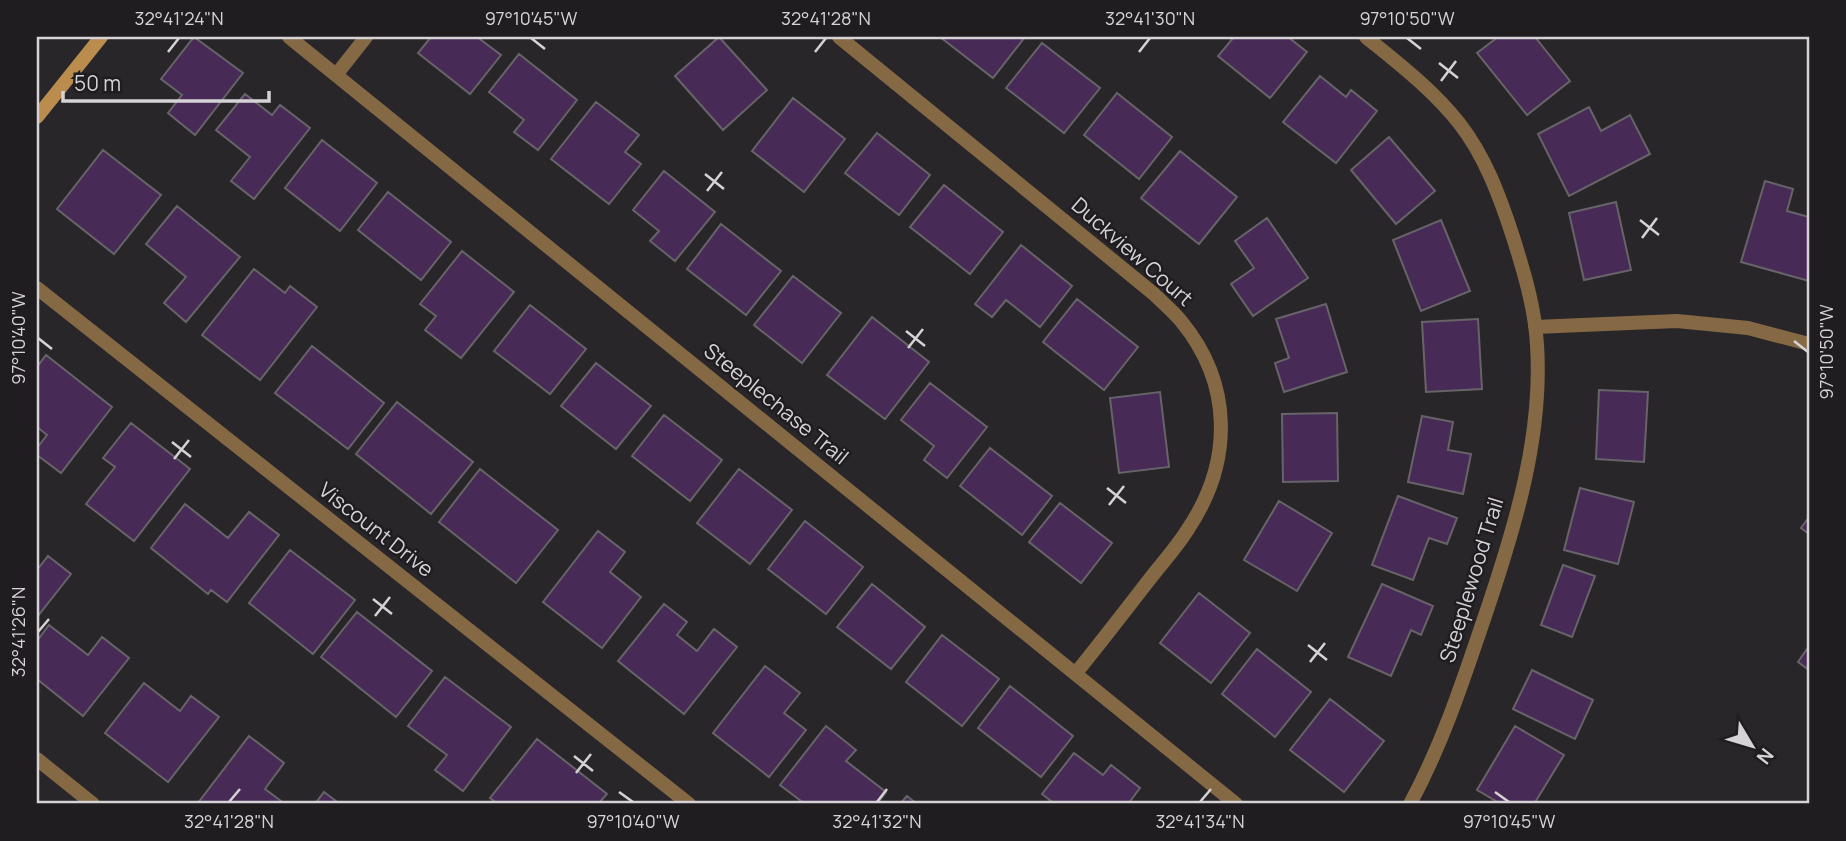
<svg xmlns="http://www.w3.org/2000/svg" width="1846" height="841" font-family="Manrope,sans-serif">
<style>
.building{fill:#482a56;stroke:#666468;stroke-width:2}
.lines{fill:none;stroke-linecap:round;stroke-linejoin:round}
.street{stroke:#856944;stroke-width:14}
.secondary{stroke:#ba8d4f;stroke-width:14}
.ticks{fill:none;stroke:#d5d3d5;stroke-width:2.5}
.labels{text-anchor:middle;stroke-width:5;stroke-linejoin:round;paint-order:stroke}
.street-label{font-size:21px;fill:#d5d3d5;stroke:#1f1d20}
.neatline{fill:none;stroke:#d5d3d5;stroke-width:2.5}
.ticks-label{font-size:18px;text-anchor:middle;fill:#d5d3d5}
</style>
<rect width="100%" height="100%" fill="#29262a"/>
<path class="building" d="M 194,37 L 243,73 L 195,135 L 168,113 L 182,95 L 161,79 Z
M 431,37 L 477,37 L 501,55 L 470,94 L 418,53 Z
M 719,37 L 767,90 L 723,130 L 675,76 Z
M 940,37 L 1025,37 L 993,78 Z
M 1234,37 L 1288,37 L 1307,52 L 1270,98 L 1218,56 Z
M 1498,37 L 1535,37 L 1570,81 L 1527,115 L 1477,53 Z
M 1042,43 L 1100,88 L 1064,133 L 1006,88 Z
M 519,54 L 577,100 L 538,150 L 514,132 L 524,120 L 489,92 Z
M 1320,76 L 1346,97 L 1351,90 L 1377,111 L 1336,163 L 1283,122 Z
M 1117,93 L 1172,137 L 1139,179 L 1084,135 Z
M 245,94 L 272,115 L 280,105 L 310,128 L 254,199 L 231,181 L 250,157 L 216,130 Z
M 793,98 L 845,139 L 804,192 L 752,151 Z
M 596,102 L 639,135 L 625,152 L 641,164 L 609,204 L 551,159 Z
M 1589,107 L 1601,131 L 1630,115 L 1650,154 L 1569,196 L 1538,134 Z
M 877,133 L 930,175 L 899,215 L 845,173 Z
M 1389,137 L 1435,191 L 1396,224 L 1351,170 Z
M 322,140 L 377,183 L 340,231 L 285,188 Z
M 103,150 L 161,195 L 114,254 L 57,209 Z
M 1180,151 L 1237,197 L 1199,244 L 1141,198 Z
M 664,171 L 715,212 L 675,261 L 650,241 L 659,231 L 633,210 Z
M 1765,181 L 1793,189 L 1787,211 L 1809,217 L 1809,281 L 1741,262 Z
M 944,185 L 1003,232 L 970,274 L 910,227 Z
M 388,192 L 451,242 L 421,280 L 358,230 Z
M 1616,202 L 1631,270 L 1584,280 L 1569,213 Z
M 177,206 L 240,257 L 186,322 L 164,303 L 186,277 L 146,244 Z
M 1267,218 L 1308,278 L 1253,316 L 1231,284 L 1254,268 L 1235,241 Z
M 1441,220 L 1470,291 L 1421,311 L 1393,240 Z
M 721,224 L 781,271 L 746,315 L 687,269 Z
M 1021,245 L 1072,286 L 1040,327 L 1006,300 L 992,317 L 975,304 Z
M 462,251 L 514,292 L 461,358 L 425,330 L 436,316 L 420,304 Z
M 254,269 L 285,293 L 290,286 L 317,307 L 260,380 L 202,335 Z
M 793,276 L 841,313 L 802,363 L 754,325 Z
M 1077,299 L 1138,347 L 1104,390 L 1043,342 Z
M 1326,304 L 1347,372 L 1284,392 L 1275,363 L 1289,358 L 1276,319 Z
M 530,305 L 586,349 L 550,394 L 494,351 Z
M 872,317 L 929,362 L 885,419 L 827,375 Z
M 1478,319 L 1482,389 L 1426,392 L 1422,322 Z
M 312,346 L 384,403 L 348,449 L 275,393 Z
M 46,355 L 112,407 L 61,473 L 37,455 L 37,448 L 47,435 L 37,427 L 37,367 Z
M 596,363 L 651,406 L 616,449 L 561,406 Z
M 930,383 L 987,427 L 947,478 L 924,460 L 934,446 L 901,420 Z
M 1599,390 L 1648,392 L 1644,462 L 1596,459 Z
M 1160,392 L 1169,467 L 1119,473 L 1110,398 Z
M 397,402 L 473,462 L 431,514 L 356,454 Z
M 1337,413 L 1338,481 L 1283,482 L 1282,414 Z
M 664,415 L 722,460 L 690,501 L 632,456 Z
M 1422,416 L 1453,422 L 1448,450 L 1471,454 L 1463,494 L 1408,482 Z
M 131,423 L 190,469 L 134,541 L 86,504 L 115,467 L 103,458 Z
M 990,448 L 1052,496 L 1022,535 L 960,486 Z
M 480,469 L 558,530 L 516,583 L 439,522 Z
M 739,469 L 792,510 L 750,564 L 697,523 Z
M 1580,488 L 1634,502 L 1618,564 L 1564,550 Z
M 1398,496 L 1457,518 L 1447,544 L 1429,538 L 1413,580 L 1372,565 Z
M 1279,501 L 1332,533 L 1297,591 L 1244,560 Z
M 1060,503 L 1112,543 L 1081,583 L 1029,542 Z
M 185,504 L 228,538 L 249,512 L 279,535 L 227,602 L 211,590 L 208,594 L 151,548 Z
M 1809,517 L 1809,534 L 1801,528 Z
M 805,521 L 863,567 L 826,614 L 768,569 Z
M 598,531 L 625,552 L 610,572 L 641,597 L 602,648 L 543,602 Z
M 290,550 L 355,600 L 313,654 L 249,603 Z
M 48,556 L 71,574 L 37,617 L 37,570 Z
M 1563,565 L 1595,576 L 1572,637 L 1541,625 Z
M 872,584 L 925,627 L 891,669 L 837,627 Z
M 1382,584 L 1433,606 L 1421,635 L 1411,630 L 1391,676 L 1348,657 Z
M 1199,593 L 1250,633 L 1211,683 L 1160,643 Z
M 664,604 L 687,622 L 677,635 L 697,651 L 714,629 L 737,647 L 684,714 L 618,661 Z
M 357,612 L 432,671 L 396,717 L 321,657 Z
M 49,625 L 88,655 L 102,637 L 129,658 L 83,716 L 37,679 L 37,641 Z
M 942,635 L 999,679 L 962,726 L 906,682 Z
M 1809,646 L 1809,670 L 1798,662 Z
M 1257,649 L 1311,692 L 1275,737 L 1222,694 Z
M 765,666 L 800,693 L 784,713 L 806,730 L 769,777 L 713,733 Z
M 1532,670 L 1593,700 L 1575,739 L 1513,709 Z
M 445,677 L 511,727 L 463,791 L 435,770 L 447,755 L 408,726 Z
M 144,683 L 180,711 L 191,696 L 219,717 L 168,782 L 105,733 Z
M 1010,686 L 1073,736 L 1041,777 L 978,728 Z
M 1330,699 L 1384,741 L 1344,792 L 1290,750 Z
M 826,726 L 856,750 L 846,761 L 886,792 L 877,804 L 805,804 L 780,785 Z
M 1515,726 L 1564,755 L 1534,804 L 1501,804 L 1477,790 Z
M 249,736 L 284,763 L 265,789 L 285,804 L 200,804 L 198,803 Z
M 537,739 L 607,794 L 598,804 L 498,804 L 490,798 Z
M 1074,753 L 1103,775 L 1111,765 L 1140,788 L 1128,804 L 1055,804 L 1042,794 Z
M 324,792 L 340,804 L 315,804 Z
M 907,796 L 917,804 L 900,804 Z"/>
<g class="lines">
<path class="street" d="M 289,37 L 1236,804
M 839,37 L 1154,294 C 1163,303 1173,311 1181,321 C 1233,384 1233,462 1188,529 C 1177,547 1162,563 1149,580 C 1125,611 1101,642 1076,673
M 1366,37 C 1399,64 1432,89 1459,123 C 1485,156 1500,197 1513,237 C 1524,272 1535,308 1537,345 C 1543,436 1515,527 1486,613 C 1464,678 1443,743 1410,804
M 336,75 L 366,37
M 37,288 L 689,804
M 1535,327 L 1677,321 L 1748,328 L 1809,344
M 37,759 L 93,804"/>
<path class="secondary" d="M 37,117 L 101,37"/>
</g>
<path class="ticks" d="M 531,38 L 545,49M 1407,38 L 1421,49M 168,52 L 179,38M 815,52 L 826,38M 1139,52 L 1150,38M 1439,63 L 1458,78M 1441,81 L 1456,61M 705,174 L 724,189M 707,191 L 722,172M 1640,220 L 1659,235M 1642,238 L 1657,218M 906,331 L 925,346M 38,338 L 52,349M 1794,341 L 1808,352M 908,348 L 923,329M 172,442 L 191,457M 174,459 L 189,440M 1107,488 L 1126,503M 1109,505 L 1124,486M 373,599 L 392,614M 375,616 L 390,597M 38,632 L 49,619M 1308,645 L 1327,660M 1310,662 L 1325,643M 574,756 L 593,771M 576,773 L 591,754M 619,792 L 633,802M 1495,792 L 1509,802M 229,802 L 240,789M 877,802 L 887,789M 1200,802 L 1211,789"/>
<g class="labels">
<g class="street-label">
<text transform="translate(1132 252) rotate(41)" y="7">Duckview Court</text>
<text transform="translate(776 404) rotate(39)" y="7">Steeplechase Trail</text>
<text transform="translate(376 530) rotate(38)" y="7">Viscount Drive</text>
<text transform="translate(1472 580) rotate(-73)" y="7">Steeplewood Trail</text>
</g>
</g>
<rect width="1846" height="841" fill="none" stroke="#1f1d20" stroke-width="77"/>
<g transform="translate(1752 746) rotate(128)" stroke="#1f1d20" stroke-width="5" paint-order="stroke">
<path d="M0-5L12 26L0 18L-12 26Z" fill="#d5d3d5"/>
<text y="-10" font-size="19" font-weight="bold" text-anchor="middle" fill="#d5d3d5">N</text>
</g>
<path d="M63 91v10h206v-10" fill="none" stroke="#d5d3d5" stroke-width="3.5"/>
<text x="74" y="91" font-size="21" fill="#d5d3d5" stroke="#1f1d20" stroke-width="5" paint-order="stroke">50 m</text>
<rect x="38" y="38" width="1770" height="764" class="neatline"/>
<g class="ticks-label">
<text x="179" y="25">32°41'24"N</text>
<text x="531" y="25">97°10'45"W</text>
<text x="826" y="25">32°41'28"N</text>
<text x="1150" y="25">32°41'30"N</text>
<text x="1407" y="25">97°10'50"W</text>
<text transform="translate(19 338) rotate(-90)" y="6">97°10'40"W</text>
<text transform="translate(1827 352) rotate(-90)" y="6">97°10'50"W</text>
<text transform="translate(19 632) rotate(-90)" y="6">32°41'26"N</text>
<text x="229" y="828">32°41'28"N</text>
<text x="633" y="828">97°10'40"W</text>
<text x="877" y="828">32°41'32"N</text>
<text x="1200" y="828">32°41'34"N</text>
<text x="1509" y="828">97°10'45"W</text>
</g>
</svg>
